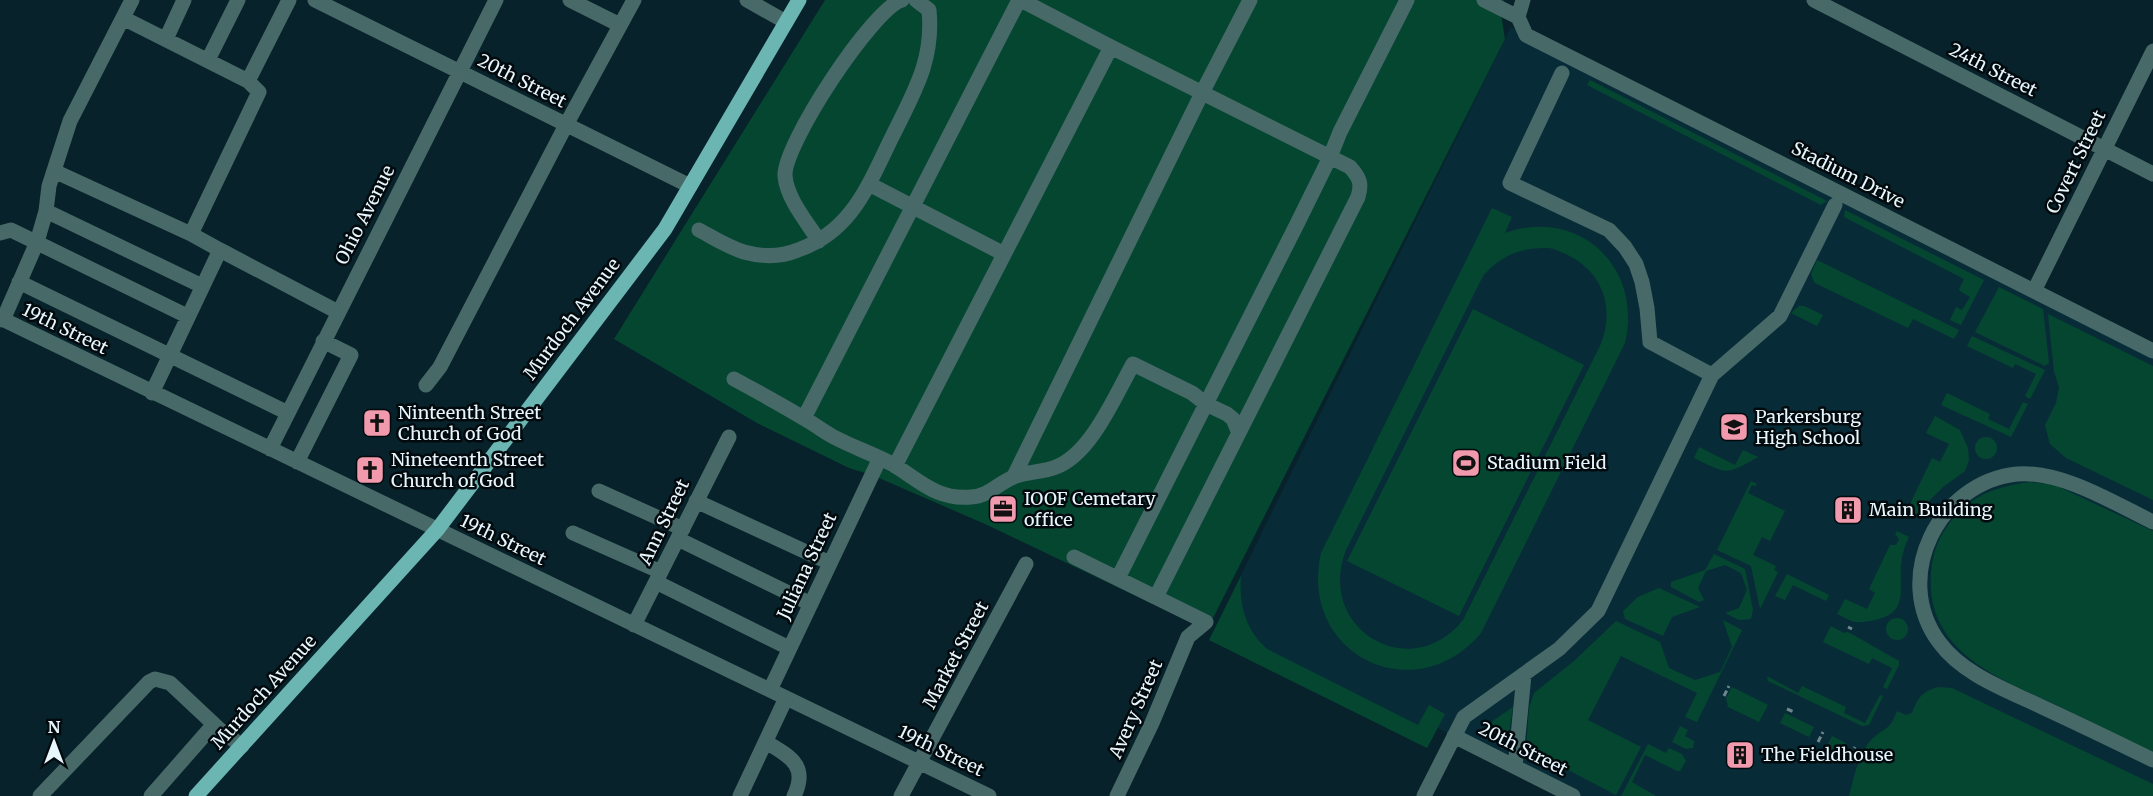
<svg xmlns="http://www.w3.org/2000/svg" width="2153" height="796" font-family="Merriweather,serif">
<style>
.built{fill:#072c37}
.green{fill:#054631;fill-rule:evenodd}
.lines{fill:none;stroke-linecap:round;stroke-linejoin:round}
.path{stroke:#70858c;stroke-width:3;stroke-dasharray:6 3;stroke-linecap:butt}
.minor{stroke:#476968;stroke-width:15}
.major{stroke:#6bb5b3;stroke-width:15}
.labels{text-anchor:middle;stroke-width:5;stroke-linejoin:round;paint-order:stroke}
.street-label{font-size:18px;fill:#e8f7fd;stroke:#020a0d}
.poi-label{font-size:18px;fill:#e8f7fd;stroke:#020a0d;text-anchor:start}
</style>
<rect width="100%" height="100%" fill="#07222a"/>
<path class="built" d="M 1511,27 L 2153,351 L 2153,796 L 1573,796 L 1438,728 L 1427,748 L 1209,640 Z"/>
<path class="green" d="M 825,0 L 1504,0 L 1500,8 L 1505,39 L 1207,630 L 985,524 L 872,475 L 849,468 L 757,423 L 614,339 Z
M 1590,80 L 1827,201 L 1821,205 L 1587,85 Z
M 1492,208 L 1512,217 L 1505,233 C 1579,207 1643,267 1625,343 L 1481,633 C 1414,712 1298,654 1321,553 ZM 1549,248 C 1596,260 1619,301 1600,346 L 1463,620 C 1410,686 1315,628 1346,550 L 1483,276 C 1501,255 1522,247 1549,248 Z
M 1845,210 L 1984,280 L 1961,325 L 1950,320 L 1956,307 L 1962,310 L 1970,297 L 1960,291 L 1959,289 L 1964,279 L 1844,217 Z
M 1817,260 L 1959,330 L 1954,339 L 1913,319 L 1908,328 L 1817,284 L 1814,282 L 1811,274 Z
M 1999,287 L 2043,309 L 2049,363 L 2045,366 L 1975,332 Z
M 1799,306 L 1804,306 L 1823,315 L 1817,326 L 1791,313 Z
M 1473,309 L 1584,365 L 1459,616 L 1347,561 Z
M 2048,314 L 2153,366 L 2153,500 L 2066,458 L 2050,444 L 2045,425 L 2056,403 L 2059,387 L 2054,372 Z
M 1972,336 L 2045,370 L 2030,399 L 2025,396 L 2036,374 L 2015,364 L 2013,368 L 1967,346 Z
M 1947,393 L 1990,414 L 1988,419 L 2009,429 L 2023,402 L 2028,404 L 2011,437 L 1941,405 Z
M 1935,416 L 1960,430 L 1968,448 L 1969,460 L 1965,471 L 1943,487 L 1930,500 L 1920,514 L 1909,514 L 1912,513 L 1914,509 L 1910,504 L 1932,458 L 1940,462 L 1949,444 L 1926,433 Z
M1975 448a11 11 0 1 1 22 0a11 11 0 1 1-22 0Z
M 1699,447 L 1735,465 L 1743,450 L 1758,457 C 1725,476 1727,474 1694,458 Z
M 1751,481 L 1757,484 L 1756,486 L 1752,485 L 1748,493 L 1785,511 L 1770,541 L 1762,537 L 1753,555 L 1776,566 L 1774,570 L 1778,572 L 1760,609 L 1751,566 L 1717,550 Z
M 2030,482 L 2055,485 L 2153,531 L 2153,752 C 2120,736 2087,720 2054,704 C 2003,680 1935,655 1931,589 C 1930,572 1932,556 1939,540 C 1959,501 1988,487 2030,482 Z
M 1897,531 L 1909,537 C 1905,545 1902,554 1901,564 C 1899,589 1909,613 1875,620 C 1853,624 1856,623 1837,614 L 1845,599 L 1867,609 L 1875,593 L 1869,589 L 1890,545 L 1896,545 L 1899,539 L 1895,534 Z
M 1714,554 L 1745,569 L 1753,610 L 1751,619 L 1739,620 L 1725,613 L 1739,608 L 1747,590 L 1741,573 L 1725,565 L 1706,571 L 1698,588 L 1704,600 L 1699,602 L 1671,587 L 1671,582 L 1705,570 Z
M 1787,574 L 1829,595 L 1826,601 L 1793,585 L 1785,600 L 1775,596 Z
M 1241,576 C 1239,605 1245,629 1267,649 L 1418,725 L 1429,705 L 1445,714 L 1427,748 L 1209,640 Z
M 1659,588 L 1700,607 L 1672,617 L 1663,636 L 1625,619 L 1623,611 L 1638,597 Z
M1886 629a11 11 0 1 1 22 0a11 11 0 1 1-22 0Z
M 1723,620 L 1742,630 L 1697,722 L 1685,717 L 1697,693 L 1621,656 L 1588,720 L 1641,747 L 1616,795 L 1526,748 L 1529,708 L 1534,693 L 1574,661 L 1616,621 L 1660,642 L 1669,668 L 1695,680 L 1720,672 L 1732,647 Z
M 1831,626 L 1844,633 L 1846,632 L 1850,633 L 1899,661 L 1899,665 L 1887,689 L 1883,687 L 1892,668 L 1872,658 L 1869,664 L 1823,642 Z
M 1767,676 L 1798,693 L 1802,686 L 1846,707 L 1844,713 L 1865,723 L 1880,695 L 1883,696 L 1869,725 L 1862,726 L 1768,681 Z
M 1732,687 L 1768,705 L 1759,722 L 1728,707 L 1726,698 Z
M 1938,687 L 1952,688 L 2153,784 L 2153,796 L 1849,796 C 1854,777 1858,754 1872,739 C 1886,726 1889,732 1897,711 L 1906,715 L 1912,713 C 1918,698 1921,692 1938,687 Z
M 1513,707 L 1510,726 L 1510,741 L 1484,727 Z
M 1785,713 L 1814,727 L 1809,737 L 1780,723 Z
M 1680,726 L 1688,730 L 1685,736 L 1694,741 L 1693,748 L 1686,749 L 1672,742 Z
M 1832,736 L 1846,743 L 1841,751 L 1823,753 Z
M 1648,744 L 1666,753 L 1669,748 L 1682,754 L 1686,761 L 1680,771 L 1677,771 L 1645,755 L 1632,782 L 1656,796 L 1621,796 Z"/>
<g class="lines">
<path class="path" d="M 1848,627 L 1852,629
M 1724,696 L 1729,686
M 1787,709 L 1794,712
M 1818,742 L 1823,732
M 1850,756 L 1855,747"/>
<path class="minor" d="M 315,0 L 690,186
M 570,0 L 620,25
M 747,0 L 786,22
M 1021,0 L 1111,47 L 1350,167 C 1360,178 1362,184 1358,197 L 1156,597
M 1484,0 L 1518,17
M 1523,0 L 1518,17 L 1526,35 L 2153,351
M 1814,0 L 2153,174
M 123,18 L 248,81 L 259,92 L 191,234
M 166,39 L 184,0
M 208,60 L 238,0
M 1562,73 L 1510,183 L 1609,230 L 1625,247 L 1636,264 L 1642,282 L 1647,308 L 1650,342 L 1712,375
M 248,81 L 289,0
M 54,171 L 191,234 L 220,250
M 869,184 L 1004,254
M 46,211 L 202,286
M 699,230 C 714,238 728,247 744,252 C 762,257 781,257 798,250 C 853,231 869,183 893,135 C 914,92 934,60 929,10 L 916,0
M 0,233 L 11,230 L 187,316
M 819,241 C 807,222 787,199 785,176 C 783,145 873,8 902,0
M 19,282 L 288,413
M 2034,291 L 2153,51
M 0,318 L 989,796
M 3,320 L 37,242 L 46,211 L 49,186 L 70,121 L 132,0
M 734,379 C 758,392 782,405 805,419 C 814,424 823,431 832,436 C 852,447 874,454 894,465 C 920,481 937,500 971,497 C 990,496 999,482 1016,476 C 1028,472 1043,472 1056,467 C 1091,454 1115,396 1133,364 L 1192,393 L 1206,404 L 1227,414 L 1233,419 L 1239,433
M 426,385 L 440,367 L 566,125 L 634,0
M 152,393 L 220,250 L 338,312
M 804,418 L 1019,0
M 270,449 L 496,0
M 297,462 L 351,355 L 323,341
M 895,466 L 1111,47
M 1014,476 L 1202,93 L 1250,0
M 599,491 L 683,529
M 696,501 L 830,563
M 2153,522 C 2114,503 2061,470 2017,474 C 1939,482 1891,577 1939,642 C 1963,675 2007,690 2042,707 C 2079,724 2116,742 2153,760
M 573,533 L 661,572
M 678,539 L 811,604
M 1074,557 L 1206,622 L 1188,637 L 1152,723 L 1117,796
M 1118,578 L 1297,224 L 1330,157 L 1340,132 L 1407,0
M 656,582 L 789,648
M 634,625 L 729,437
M 770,690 L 880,458
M 1454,736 L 1573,796
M 766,742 C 789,756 809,765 794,796
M 1515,767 L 1524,675
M 40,796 L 149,682 L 155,679 L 170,683 L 219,729
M 151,796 L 208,731 L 219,729 L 242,746
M 740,796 L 786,698
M 901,796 L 1026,564
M 1424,796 L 1464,717 L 1559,649 L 1598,611 L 1712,375 L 1780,316 L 1835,205"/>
<path class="major" d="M 196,796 L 437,530 L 665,229 L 799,0"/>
</g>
<defs>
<g id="church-square" transform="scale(1.5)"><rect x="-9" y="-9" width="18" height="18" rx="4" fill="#f29aad" stroke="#020a0d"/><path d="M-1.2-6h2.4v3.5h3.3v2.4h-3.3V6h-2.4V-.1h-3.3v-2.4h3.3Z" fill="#111"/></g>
<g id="school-square" transform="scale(1.5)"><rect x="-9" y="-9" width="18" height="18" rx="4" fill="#f29aad" stroke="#020a0d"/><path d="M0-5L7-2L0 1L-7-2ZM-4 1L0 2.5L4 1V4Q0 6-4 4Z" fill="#111"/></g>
<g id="stadium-square" transform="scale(1.5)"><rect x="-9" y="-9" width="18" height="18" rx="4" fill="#f29aad" stroke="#020a0d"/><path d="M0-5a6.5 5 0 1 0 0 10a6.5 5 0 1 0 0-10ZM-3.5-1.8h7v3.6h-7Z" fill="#111"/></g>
<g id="office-square" transform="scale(1.5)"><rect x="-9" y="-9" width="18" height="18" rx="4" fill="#f29aad" stroke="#020a0d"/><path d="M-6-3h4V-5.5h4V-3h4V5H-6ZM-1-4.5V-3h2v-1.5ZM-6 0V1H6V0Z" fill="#111"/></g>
<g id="building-square" transform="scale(1.5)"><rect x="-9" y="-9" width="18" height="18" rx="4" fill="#f29aad" stroke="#020a0d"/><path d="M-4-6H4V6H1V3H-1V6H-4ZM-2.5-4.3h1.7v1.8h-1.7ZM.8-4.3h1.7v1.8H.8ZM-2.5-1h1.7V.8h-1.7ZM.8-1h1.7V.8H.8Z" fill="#111"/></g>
</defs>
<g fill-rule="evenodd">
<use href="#church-square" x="377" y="423"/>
<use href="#school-square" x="1734" y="427"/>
<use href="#stadium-square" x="1466" y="463"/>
<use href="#church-square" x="370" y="470"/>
<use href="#office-square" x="1003" y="509"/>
<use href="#building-square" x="1848" y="510"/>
<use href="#building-square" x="1740" y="755"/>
</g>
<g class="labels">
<g class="street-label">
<text transform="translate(1993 70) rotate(27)" y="6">24th Street</text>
<text transform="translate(522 81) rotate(27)" y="6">20th Street</text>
<text transform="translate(2076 162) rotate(-64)" y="6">Covert Street</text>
<text transform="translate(1848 175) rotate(27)" y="6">Stadium Drive</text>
<text transform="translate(365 215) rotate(-63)" y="6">Ohio Avenue</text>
<text transform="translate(572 319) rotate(-53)" y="6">Murdoch Avenue</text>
<text transform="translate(65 329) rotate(26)" y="6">19th Street</text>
<text transform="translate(664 522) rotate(-64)" y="6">Ann Street</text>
<text transform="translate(503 540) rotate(26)" y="6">19th Street</text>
<text transform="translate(807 566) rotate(-65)" y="6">Juliana Street</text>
<text transform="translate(956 655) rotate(-62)" y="6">Market Street</text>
<text transform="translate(264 692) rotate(-48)" y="6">Murdoch Avenue</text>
<text transform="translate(1136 709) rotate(-66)" y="6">Avery Street</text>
<text transform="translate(1523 749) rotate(27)" y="6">20th Street</text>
<text transform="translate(941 751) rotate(26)" y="6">19th Street</text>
</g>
<g class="poi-label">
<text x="398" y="419">Ninteenth Street<tspan x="398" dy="21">Church of God</tspan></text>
<text x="1755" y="423">Parkersburg<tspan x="1755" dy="21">High School</tspan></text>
<text x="391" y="466">Nineteenth Street<tspan x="391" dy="21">Church of God</tspan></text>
<text x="1487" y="469">Stadium Field</text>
<text x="1024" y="505">IOOF Cemetary<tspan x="1024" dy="21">office</tspan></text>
<text x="1869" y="516">Main Building</text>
<text x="1761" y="761">The Fieldhouse</text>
</g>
</g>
<g transform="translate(54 742)" stroke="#020a0d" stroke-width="4.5" paint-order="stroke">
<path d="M0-4.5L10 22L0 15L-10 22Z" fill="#e8f7fd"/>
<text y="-9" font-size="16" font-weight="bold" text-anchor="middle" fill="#e8f7fd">N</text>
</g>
</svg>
